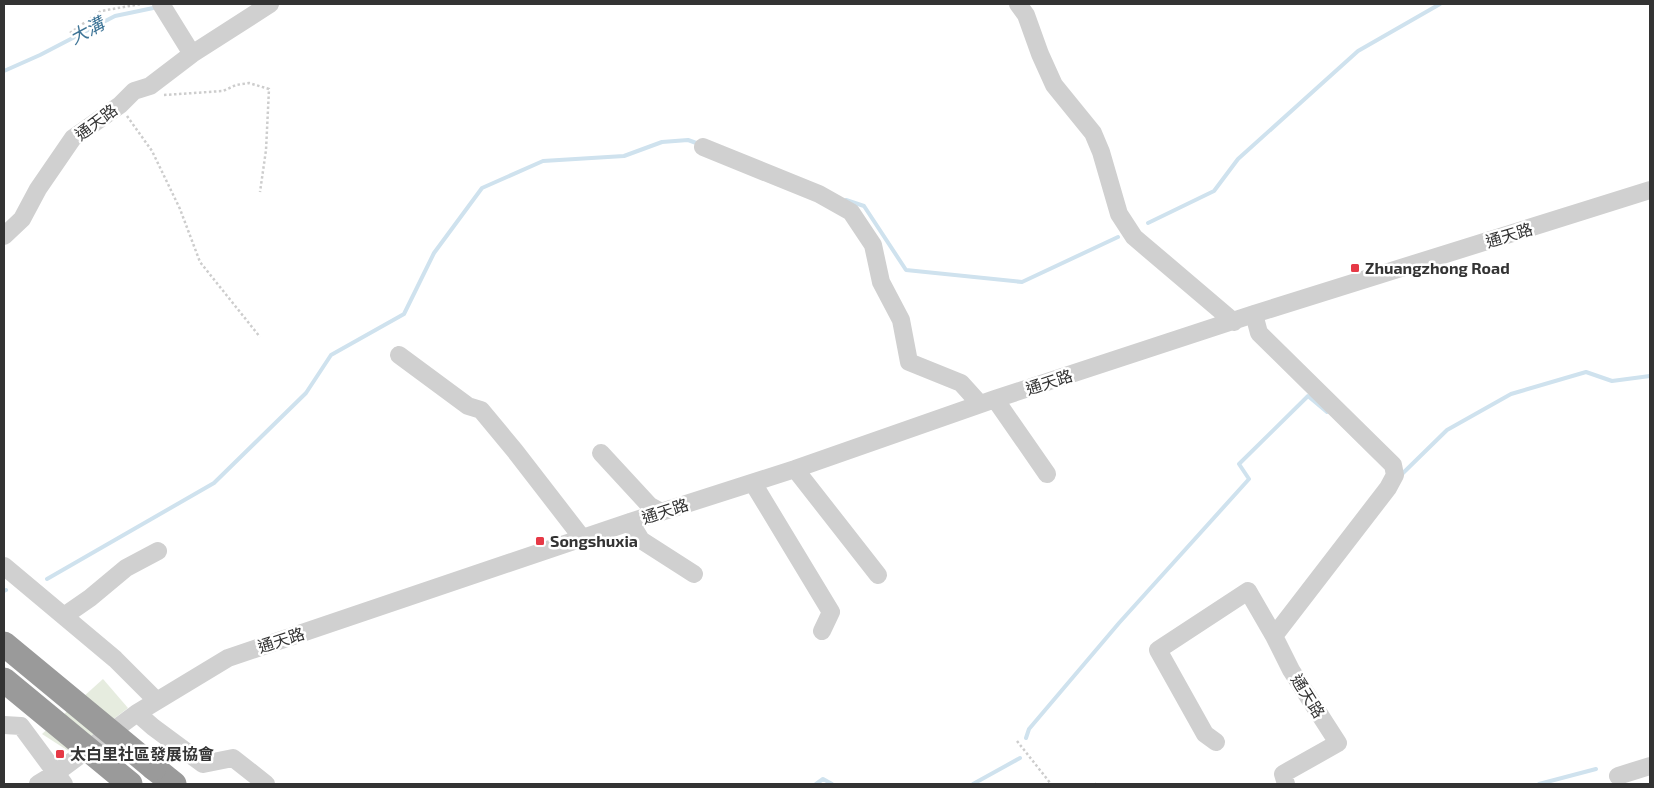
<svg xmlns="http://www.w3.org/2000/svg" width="1654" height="788" font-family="'Exo 2','Noto Sans TC',sans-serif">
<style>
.green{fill:#e6ecdf}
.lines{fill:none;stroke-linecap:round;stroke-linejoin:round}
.stream{stroke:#cfe2ee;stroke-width:4}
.path{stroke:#cdcdcd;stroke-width:2.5;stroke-dasharray:2.5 2.5;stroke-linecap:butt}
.minor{stroke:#d0d0d0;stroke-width:18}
.highway{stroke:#9a9a9a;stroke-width:25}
.highway-bridge{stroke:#9a9a9a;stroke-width:25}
.poi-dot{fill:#e63946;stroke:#fff;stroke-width:2}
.labels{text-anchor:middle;stroke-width:5;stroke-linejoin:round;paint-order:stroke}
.street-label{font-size:16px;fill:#333;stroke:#fff}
.poi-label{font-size:16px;font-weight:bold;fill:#333;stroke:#fff;text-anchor:start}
.water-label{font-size:18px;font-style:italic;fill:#3f7597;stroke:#fff}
</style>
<rect width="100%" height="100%" fill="#fff"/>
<path class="green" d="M 103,679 L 128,708 L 70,752 L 42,734 Z"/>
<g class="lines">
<path class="stream" d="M 4,71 L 40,55 L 115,16 L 158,7
M 846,200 L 864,206 L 906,270 L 1022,282 L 1118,237
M 1148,223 L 1214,191 L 1238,159 L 1358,51 L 1440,4
M 1401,475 L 1447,430 L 1511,394 L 1586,372 L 1612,381 L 1650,376
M 47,579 L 214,483 L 306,393 L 331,355 L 404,314 L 434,253 L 482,188 L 543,161 L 624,156 L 662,142 L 688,140 L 699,144
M 4,591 L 6,590
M 1026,738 L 1029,729 L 1119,623 L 1249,479 L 1239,464 L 1308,396 L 1327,412
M 816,784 L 823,779 L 832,784
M 973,784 L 1020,758
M 1539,784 L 1596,769"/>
<path class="path" d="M 70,33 L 101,11 L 141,4
M 164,95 L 223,91 L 236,85 L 249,83 L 269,89 L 266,150 L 260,192
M 127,116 L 152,151 L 180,209 L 200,262 L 260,337
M 1017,741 L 1051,784
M 1095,784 L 1096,784"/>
<path class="minor" d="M 161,4 L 192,54
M 1018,4 L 1026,15 L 1040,54 L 1054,85 L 1093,133 L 1101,152 L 1119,214 L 1134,237 L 1234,322
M 703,147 L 819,194 L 851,212 L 873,245 L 881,282 L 901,320 L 909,362 L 961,383 L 980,404
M 4,236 L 22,219 L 38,189 L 73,138 L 120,105 L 134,91 L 150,86 L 192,54 L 270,4
M 1254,314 L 1259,333 L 1393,465 L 1395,475 L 1388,488 L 1274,636 L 1291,670 L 1338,743 L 1283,774 L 1286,784
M 399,355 L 468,406 L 481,410 L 515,451 L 583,539
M 995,399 L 1047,474
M 601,453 L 650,506 L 661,512
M 795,469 L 878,575
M 753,483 L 831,612 L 822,631
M 630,522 L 641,540 L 694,574
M 4,566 L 115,659 L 157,701
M 64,616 L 90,598 L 126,568 L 158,551
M 137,713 L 153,727 L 203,764 L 233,758 L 266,784
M 4,725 L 21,726 L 64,784
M 1216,742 L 1205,734 L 1158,650 L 1248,591 L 1274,636
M 1618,776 L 1650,766
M 38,784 L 56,773 L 137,713 L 228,658 L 630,522 L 795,469 L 995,399 L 1254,314 L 1650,190"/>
<path class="highway" d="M 154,768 L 174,784"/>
<path class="highway-bridge" d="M 4,644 L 154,768
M 4,680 L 130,784"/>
</g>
<g class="poi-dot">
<rect x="1350" y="263" width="10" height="10" rx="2.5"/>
<rect x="535" y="536" width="10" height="10" rx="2.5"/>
<rect x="55" y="749" width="10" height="10" rx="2.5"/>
</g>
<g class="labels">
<g class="street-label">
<text transform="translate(96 122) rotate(-37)" y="6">通天路</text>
<text transform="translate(1509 235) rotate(-17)" y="6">通天路</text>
<text transform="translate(1049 382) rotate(-18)" y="6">通天路</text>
<text transform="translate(665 511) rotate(-18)" y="6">通天路</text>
<text transform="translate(281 640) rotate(-18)" y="6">通天路</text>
<text transform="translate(1308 696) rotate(58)" y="6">通天路</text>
</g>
<g class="poi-label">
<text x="1365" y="274">Zhuangzhong Road</text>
<text x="550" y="547">Songshuxia</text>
<text x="70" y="760">太白里社區發展協會</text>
</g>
<g class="water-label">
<text transform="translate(87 31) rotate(-28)" y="6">大溝</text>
</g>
</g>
<rect width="1654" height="788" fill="none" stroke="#333333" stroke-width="10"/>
</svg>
